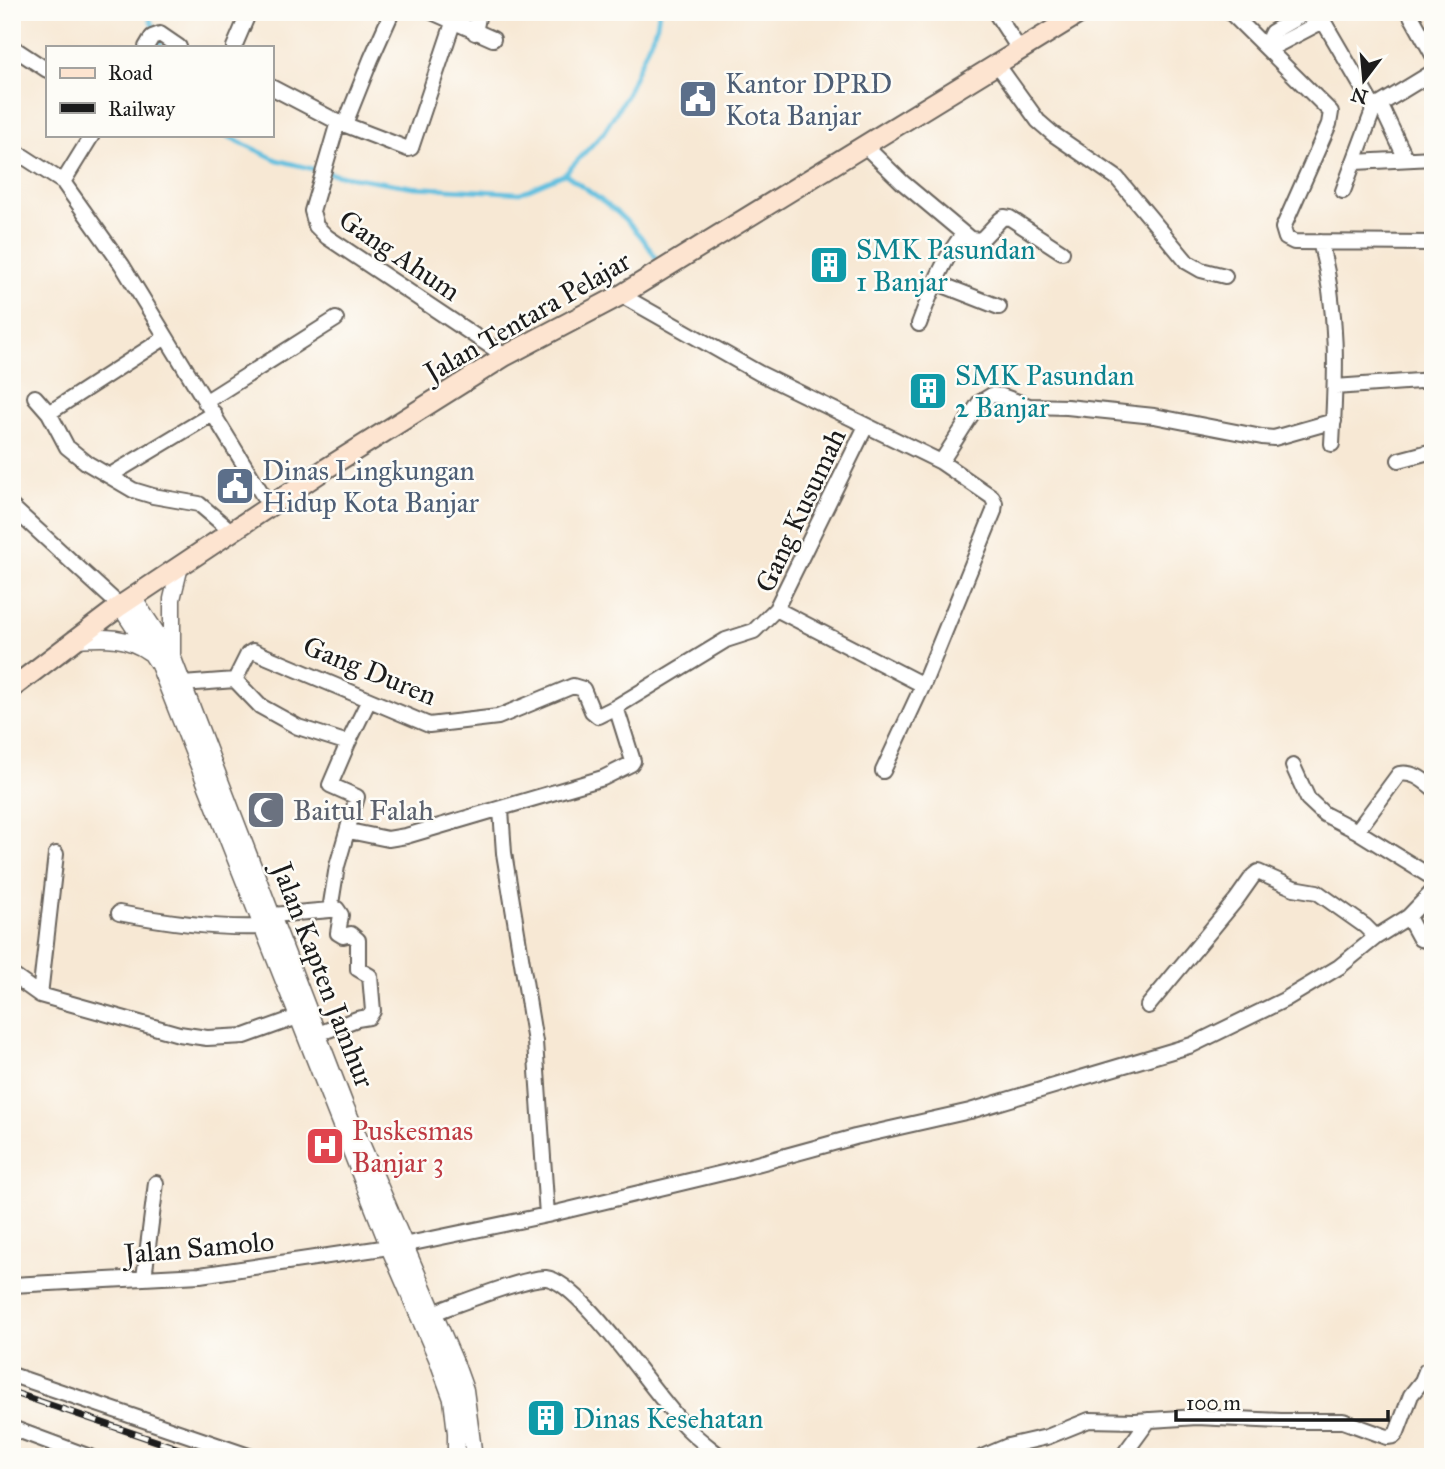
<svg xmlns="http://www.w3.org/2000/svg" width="1445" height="1469" font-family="'IM FELL Great Primer',serif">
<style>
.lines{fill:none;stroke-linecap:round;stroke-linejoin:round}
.stream{stroke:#60bfdf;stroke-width:4.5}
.minor-casing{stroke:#69635c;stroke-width:18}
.tertiary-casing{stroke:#69635c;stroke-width:19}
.secondary-casing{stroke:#69635c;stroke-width:23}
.minor{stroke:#fff;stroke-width:14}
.tertiary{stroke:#fff;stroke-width:16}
.secondary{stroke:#fde4d0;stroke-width:19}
.rail-casing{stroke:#1c1c1c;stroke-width:7}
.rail{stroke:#fdfcf7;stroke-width:4.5;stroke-dasharray:13;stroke-linecap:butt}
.labels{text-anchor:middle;stroke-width:5;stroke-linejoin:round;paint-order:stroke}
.service-label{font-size:28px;fill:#4e5e75;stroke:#fdfcf7;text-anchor:start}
.culture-label{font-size:28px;fill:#0d838f;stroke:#fdfcf7;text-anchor:start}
.street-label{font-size:28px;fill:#1c1c1c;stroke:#fdfcf7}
.worship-label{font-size:28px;fill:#5b616d;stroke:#fdfcf7;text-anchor:start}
.health-label{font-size:28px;fill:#be3a42;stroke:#fdfcf7;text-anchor:start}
</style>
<rect width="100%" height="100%" fill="#fdfcf7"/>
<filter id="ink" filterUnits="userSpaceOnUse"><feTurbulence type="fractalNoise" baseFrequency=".0143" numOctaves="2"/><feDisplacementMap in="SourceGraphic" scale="14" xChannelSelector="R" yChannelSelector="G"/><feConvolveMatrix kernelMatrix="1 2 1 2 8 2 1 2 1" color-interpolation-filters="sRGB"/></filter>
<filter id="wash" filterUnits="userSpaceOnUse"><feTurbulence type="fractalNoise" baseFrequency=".00686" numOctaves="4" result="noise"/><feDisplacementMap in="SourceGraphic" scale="28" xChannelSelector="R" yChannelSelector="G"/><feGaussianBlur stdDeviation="1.57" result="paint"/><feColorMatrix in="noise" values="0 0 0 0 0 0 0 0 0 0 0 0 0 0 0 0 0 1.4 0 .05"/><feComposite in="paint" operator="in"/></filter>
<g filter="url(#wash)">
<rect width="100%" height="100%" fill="#f7e8d4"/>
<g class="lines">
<path class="stream" d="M 147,12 L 162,47
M 225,135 L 277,160 L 333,174 L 413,187 L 520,193 L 565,174 L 603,133 L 625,98 L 657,25 L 659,12
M 565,174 C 601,200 632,218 656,258"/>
</g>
</g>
<g filter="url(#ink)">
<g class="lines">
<g class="minor-casing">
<path id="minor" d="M 432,12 L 493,39
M 995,12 L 1019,49
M 1230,12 L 1331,112 L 1329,124 L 1283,228 L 1286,238 L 1294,242 L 1433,243
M 1307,12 L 1272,32 L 1270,36 L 1271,40 L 1279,44 L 1323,21
M 1318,12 L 1374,108
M 1409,12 L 1433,55
M 475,33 L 479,12
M 12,47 L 47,70
M 146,47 L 152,37 L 160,34 L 179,47
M 234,47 L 249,12
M 997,64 L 1038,121 L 1053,134 L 1117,178 L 1187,262 L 1201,270 L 1225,276
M 271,87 L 338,122 L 312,211 L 316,226 L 327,237 L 505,356
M 1380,104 L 1406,159
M 338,122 L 408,149 L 411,148 L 453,23
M 345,124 L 371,59 L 392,12
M 864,145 L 902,182 L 970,239 L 981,240 L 1000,220 L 1004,217 L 1010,218 L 1062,252
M 12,149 L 63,182 L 122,265 L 270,507
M 1355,162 L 1433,158
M 63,182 L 92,135
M 1343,191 L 1374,108 L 1433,72
M 1320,242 C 1339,311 1336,374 1332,444
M 935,282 L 999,307
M 621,295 L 759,373 L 941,462 L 992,497 L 995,503 L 994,511 L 923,685 L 776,609 L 866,426
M 919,324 C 931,292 942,261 963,234
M 1335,387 L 1433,380
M 35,397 L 49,413 L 67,447 L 87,463 L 133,490 L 153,496 L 199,504 L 231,531
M 205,402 L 336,319
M 49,413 L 166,337
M 1399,460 L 1433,451
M 941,462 L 979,403 L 992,395 L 1002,396 L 1029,406 L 1067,407 L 1154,416 L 1262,437 L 1274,438 L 1334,421
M 109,476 L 214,413
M 12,507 L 120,606
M 235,680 L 260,706 L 298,727 L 348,743 L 369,700
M 183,684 L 235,680 L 248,654 L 253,651 L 429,725 L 498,717 L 573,686 L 583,689 L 592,711 L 598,716 L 616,707 L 726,640 L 754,631 L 776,609
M 1293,766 L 1308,799 L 1324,814 L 1357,831 L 1433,878
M 883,771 L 923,685
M 501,810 L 504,853 L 535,1042 L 547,1215
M 349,831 L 388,839 L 406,836 L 603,778 L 631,764 L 633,761 L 616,707
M 1357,831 L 1399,774 C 1413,771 1423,780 1433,788
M 119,913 C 166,922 214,929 262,927
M 273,915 L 330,910
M 1408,917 L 1420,939 L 1433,942
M 12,975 L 40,995 L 179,1034 L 207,1038 L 245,1036 L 306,1014
M 40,995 L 56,854
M 1148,1006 L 1236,900 L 1253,876 L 1258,872 L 1294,888 L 1317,892 L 1365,926 L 1376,937
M 318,1034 L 357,1019 L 369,1017 L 373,1011 L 370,976 L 358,969 L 358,940 L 351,934 L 343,936 L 338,933 L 341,915 L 337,909 L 330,910 L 337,866 L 357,797 L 330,785 L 348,743
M 403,1245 L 547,1215 L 731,1171 L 855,1137 L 970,1111 L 1192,1045 L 1284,1000 L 1339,967 L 1376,937 L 1408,917 L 1433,891
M 144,1278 L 156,1183
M 12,1285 L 200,1275 L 389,1247
M 433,1313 C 456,1305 525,1277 546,1278 C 581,1281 658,1401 688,1429 C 698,1439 710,1448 721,1457
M 12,1375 L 252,1457
M 12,1428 L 90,1457
M 982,1457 L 1008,1446 L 1047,1437 L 1089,1420 L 1135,1421 L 1197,1417 L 1281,1421 L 1343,1421 L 1387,1437 L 1394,1436 L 1397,1432 L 1411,1395 L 1422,1381 L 1426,1371 L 1433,1372
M 1122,1457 L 1149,1420"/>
</g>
<g class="tertiary-casing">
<path id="tertiary" d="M 133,598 L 172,656 L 346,1108 L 456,1365 L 465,1390 L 474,1457
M 120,606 L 159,665 L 389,1247 L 437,1358 L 452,1399 L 456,1433 L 456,1457
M 78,639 C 104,637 127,636 149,652
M 172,656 L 172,599 L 180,566"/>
</g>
<g class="secondary-casing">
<path id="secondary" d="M 12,688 L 120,606 L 327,468 L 505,356 L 621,295 L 1082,12"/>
</g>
<use href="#minor" class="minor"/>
<use href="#tertiary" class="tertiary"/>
<use href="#secondary" class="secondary"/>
<g class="rail-casing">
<path id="rail" d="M 12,1392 L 203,1457"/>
</g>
<use href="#rail" class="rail"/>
</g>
</g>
<defs>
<g id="civic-square" transform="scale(2.0125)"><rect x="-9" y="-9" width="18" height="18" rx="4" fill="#5c6f8a" stroke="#fdfcf7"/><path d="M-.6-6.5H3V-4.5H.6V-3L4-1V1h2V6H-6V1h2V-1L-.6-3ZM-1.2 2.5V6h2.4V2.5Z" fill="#fff"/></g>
<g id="building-square" transform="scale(2.0125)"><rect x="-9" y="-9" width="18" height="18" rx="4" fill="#0f9aa8" stroke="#fdfcf7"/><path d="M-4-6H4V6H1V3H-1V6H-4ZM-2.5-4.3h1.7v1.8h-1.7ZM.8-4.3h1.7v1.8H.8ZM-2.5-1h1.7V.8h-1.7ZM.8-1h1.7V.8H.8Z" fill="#fff"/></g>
<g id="mosque-square" transform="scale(2.0125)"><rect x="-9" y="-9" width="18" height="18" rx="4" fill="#6b7280" stroke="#fdfcf7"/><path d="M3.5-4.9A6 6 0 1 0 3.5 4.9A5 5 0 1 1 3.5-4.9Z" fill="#fff"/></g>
<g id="hospital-square" transform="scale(2.0125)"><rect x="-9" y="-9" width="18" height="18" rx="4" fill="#e0444e" stroke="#fdfcf7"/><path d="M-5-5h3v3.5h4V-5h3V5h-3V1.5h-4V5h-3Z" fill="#fff"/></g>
</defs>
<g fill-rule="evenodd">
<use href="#civic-square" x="698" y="99"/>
<use href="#building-square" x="829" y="265"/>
<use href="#building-square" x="928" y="391"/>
<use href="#civic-square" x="235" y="486"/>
<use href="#mosque-square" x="266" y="810"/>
<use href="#hospital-square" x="325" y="1146"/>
<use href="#building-square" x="546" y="1418"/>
</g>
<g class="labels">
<g class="service-label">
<text x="725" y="93">Kantor DPRD<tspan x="725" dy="32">Kota Banjar</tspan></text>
<text x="262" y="480">Dinas Lingkungan<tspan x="262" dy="32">Hidup Kota Banjar</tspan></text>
</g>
<g class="culture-label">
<text x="856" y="259">SMK Pasundan<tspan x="856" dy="32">1 Banjar</tspan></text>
<text x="955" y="385">SMK Pasundan<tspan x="955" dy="32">2 Banjar</tspan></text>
<text x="573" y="1428">Dinas Kesehatan</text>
</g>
<g class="street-label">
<text transform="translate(400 255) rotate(34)" y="10">Gang Ahum</text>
<text transform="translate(527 316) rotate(-30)" y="10">Jalan Tentara Pelajar</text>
<text transform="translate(800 510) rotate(-65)" y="10">Gang Kusumah</text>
<text transform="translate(370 670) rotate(22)" y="10">Gang Duren</text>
<text transform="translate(324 975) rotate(69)" y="10">Jalan Kapten Jamhur</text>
<text transform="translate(199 1247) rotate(-5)" y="10">Jalan Samolo</text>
</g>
<g class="worship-label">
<text x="293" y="820">Baitul Falah</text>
</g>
<g class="health-label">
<text x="352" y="1140">Puskesmas<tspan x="352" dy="32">Banjar 3</tspan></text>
</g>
</g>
<rect width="1445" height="1469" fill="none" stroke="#fdfcf7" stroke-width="42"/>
<rect x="46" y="46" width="228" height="91" fill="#fdfcf7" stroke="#a3a29f" stroke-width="2"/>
<rect x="60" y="68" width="35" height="10" fill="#fde4d0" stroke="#a3a29f" stroke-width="2"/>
<text x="108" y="80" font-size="21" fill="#1c1c1c">Road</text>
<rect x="60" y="103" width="35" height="10" fill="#1c1c1c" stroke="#a3a29f" stroke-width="2"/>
<text x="108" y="116" font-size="21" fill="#1c1c1c">Railway</text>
<g transform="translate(1364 80) rotate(196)" stroke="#fdfcf7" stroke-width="5" paint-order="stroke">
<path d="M0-5L12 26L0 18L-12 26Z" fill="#1c1c1c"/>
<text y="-10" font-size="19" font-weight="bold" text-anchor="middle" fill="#1c1c1c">N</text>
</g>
<path d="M1176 1410v10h212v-10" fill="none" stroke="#1c1c1c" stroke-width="3.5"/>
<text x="1186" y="1410" font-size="21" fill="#1c1c1c" stroke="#fdfcf7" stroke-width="5" paint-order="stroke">100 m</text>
</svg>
